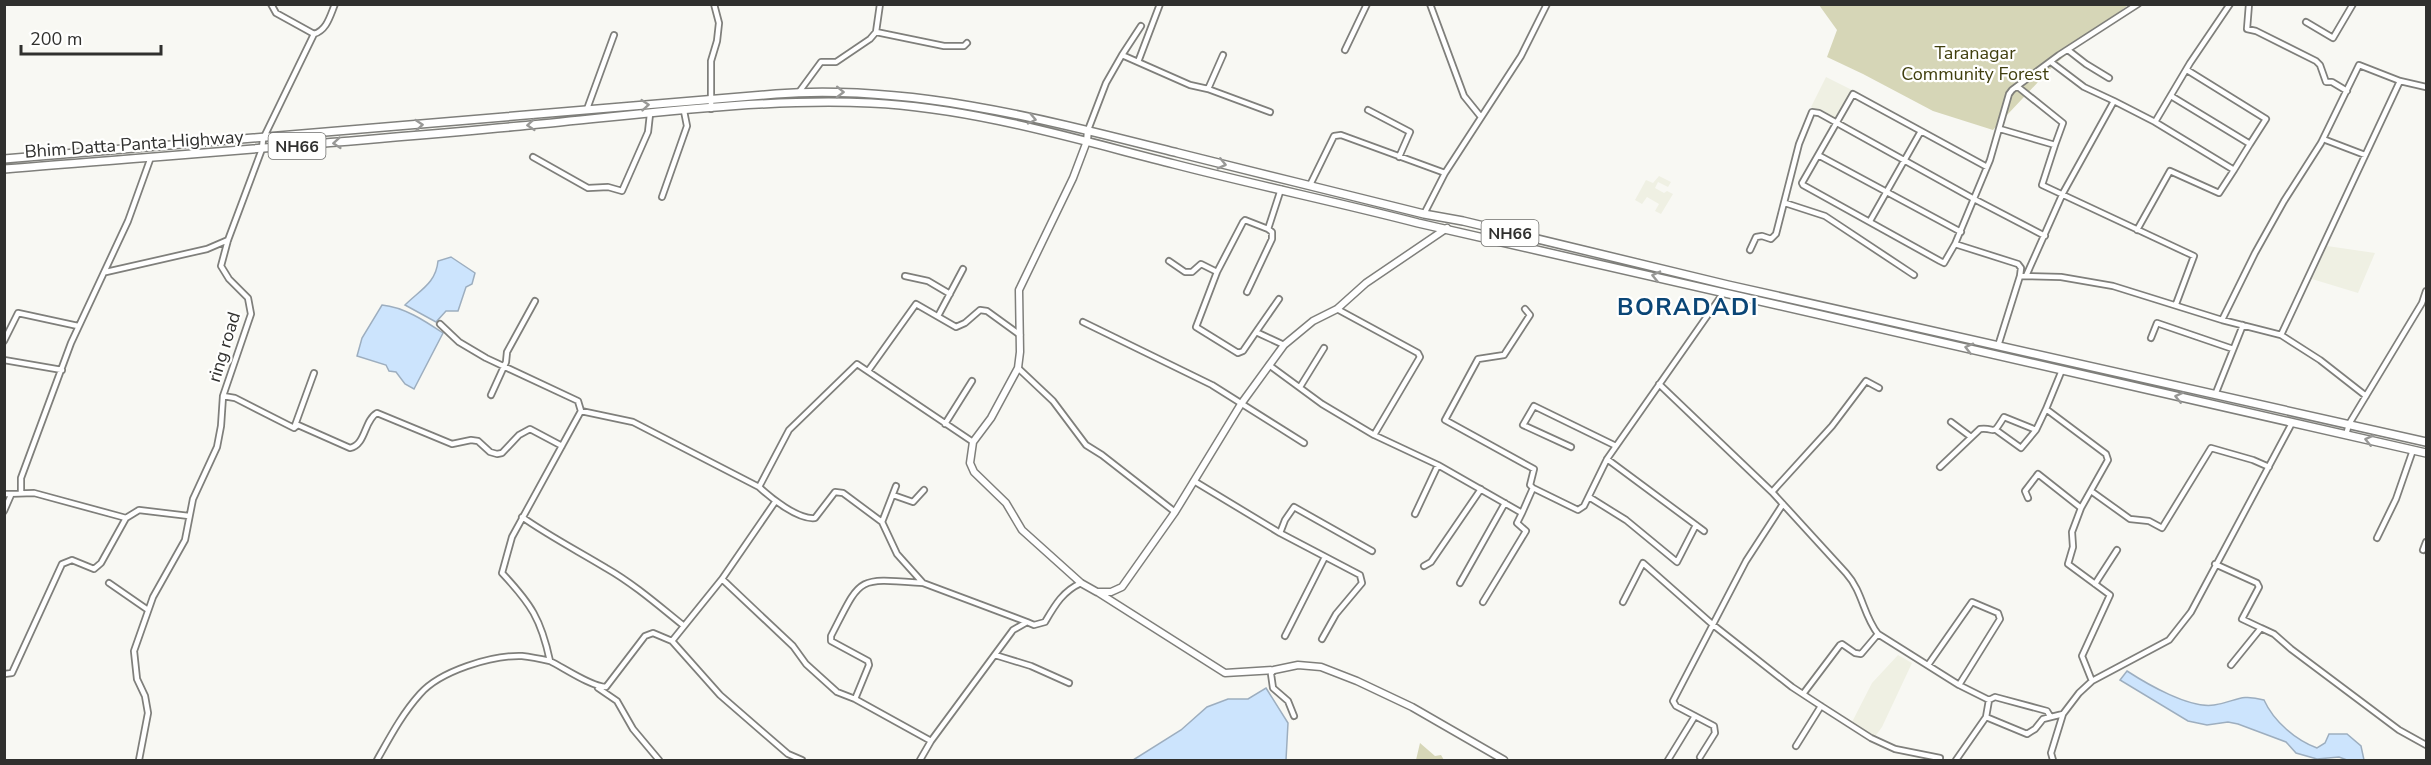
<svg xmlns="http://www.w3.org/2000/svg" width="2431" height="765" font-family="'Nunito Sans',sans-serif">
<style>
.built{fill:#eff0e3}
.green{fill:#d6d6b7}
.water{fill:#cce4fd;stroke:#9daebf;stroke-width:1.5}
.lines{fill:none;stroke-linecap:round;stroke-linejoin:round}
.minor-casing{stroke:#7f7f7b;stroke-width:8}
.major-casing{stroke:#7f7f7b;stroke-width:9}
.highway-casing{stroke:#7f7f7b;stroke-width:10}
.minor{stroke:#fff;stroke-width:4.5}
.major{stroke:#fff;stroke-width:6}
.highway{stroke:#fff;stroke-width:7}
.oneway{stroke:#989896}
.labels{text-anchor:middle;stroke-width:4.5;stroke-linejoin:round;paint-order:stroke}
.shield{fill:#fffffe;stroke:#6e6e6c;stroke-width:1.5}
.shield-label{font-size:16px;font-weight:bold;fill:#30302e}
.park-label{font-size:18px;fill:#403f0e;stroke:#fffffe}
.street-label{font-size:18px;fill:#30302e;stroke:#fffffe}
.district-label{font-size:24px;font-weight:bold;letter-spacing:1.5px;fill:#0b4676;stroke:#fffffe}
</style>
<rect width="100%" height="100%" fill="#f8f8f3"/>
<path class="built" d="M 1826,77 L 1854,91 L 1836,121 L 1811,107 Z
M 1659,176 L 1671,182 L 1668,187 L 1658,182 L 1655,188 L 1664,193 L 1667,191 L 1673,194 L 1661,214 L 1655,211 L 1659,204 L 1647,197 L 1642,204 L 1635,200 L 1646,180 L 1653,183 Z
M 2327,246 L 2375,253 L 2358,293 L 2312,279 Z
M 1898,655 L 1912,663 L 1882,727 L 1874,738 L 1851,724 L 1872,683 Z"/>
<path class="green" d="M 1819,5 L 2128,5 L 2055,64 L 1993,130 L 1933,111 L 1863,74 L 1827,57 L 1837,30 Z
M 1420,743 L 1435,756 L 1441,755 L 1444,760 L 1416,760 Z"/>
<path class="water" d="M 451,257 L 475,273 L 472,284 L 466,287 L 458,311 L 446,311 L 436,322 L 405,305 C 420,290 436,283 438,261 Z
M 382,305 C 404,307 425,321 443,333 L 414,389 L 405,384 L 396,372 L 389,371 L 386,365 L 357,356 L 362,338 Z
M 2127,671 C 2147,684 2190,709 2214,705 C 2236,702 2239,693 2264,700 C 2274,722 2296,740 2317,748 L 2325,743 L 2329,734 L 2347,734 L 2361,746 L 2364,760 L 2347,760 L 2339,757 L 2317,759 L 2296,753 L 2286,742 L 2238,724 L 2228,722 L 2207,725 L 2188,721 L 2120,680 Z
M 1266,688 L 1288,723 L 1286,760 L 1133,760 L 1181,730 L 1207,707 L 1228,699 L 1248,699 Z"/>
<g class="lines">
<g class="minor-casing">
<path id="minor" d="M 1430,4 L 1464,96 L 1481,117
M 2249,4 L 2247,29 L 2256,31 L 2316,61 L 2320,65 L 2326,82 L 2332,82 L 2347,91
M 2306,22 L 2333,38 L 2353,4
M 876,32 L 944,46 L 964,46 L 967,43
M 314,34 C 327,30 330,16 335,4
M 1345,50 L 1367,4
M 2068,50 L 2086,64 L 2109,78
M 1122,55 L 1141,26
M 1138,62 L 1160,4
M 2051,62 L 2084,87 L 2114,101
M 2187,70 L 2266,119 L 2250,144
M 2018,87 L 2063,123 L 2055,145
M 1208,89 L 1270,112
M 799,92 L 821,62 L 836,62 L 870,39 L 876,32 L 880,4
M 587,109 L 614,35
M 711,109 L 711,61 L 717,41 L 719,23 L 714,4
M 1368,110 L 1410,132 L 1399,157
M 2155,122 L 2234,170 L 2250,144 L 2171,96
M 2000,129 L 2055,145 L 2042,185 L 2194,256 L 2176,304
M 1088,130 L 1106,83 L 1122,55 L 1190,85 L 1208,89 L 1223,55
M 2323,139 L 2365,155
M 1818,155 L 1961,232
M 533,157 L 588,188 L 608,187 L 622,191 L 648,132 L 650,114
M 1310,185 L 1334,136 L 1341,135 L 1445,173
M 662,197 L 687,126 L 684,111
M 1785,203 L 1825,216 L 1914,275
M 1424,214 L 1445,173 L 1521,56 L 1547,4
M 1870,221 L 1921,131
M 1268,229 L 1245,220 L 1243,222 L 1217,272 L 1196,327 L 1238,353 L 1243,351 L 1256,332 L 1284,345
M 2137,230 L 2170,171 L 2219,193 L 2234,170
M 1955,244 L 1944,263 L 1940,261 L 1803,185 L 1802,183 L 1853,94 L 1987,167
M 1750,250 L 1756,237 L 1762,236 L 1771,239 L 1776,234 L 1799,144 L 1812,112 L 1819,113 L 1974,199 L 2045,236
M 1169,261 L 1185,272 L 1192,272 L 1201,264 L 1217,272
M 106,272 L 207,249 L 228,240
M 905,276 L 928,281 L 950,294
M 2020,276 L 2021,268 L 2018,264 L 1955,244 L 1990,160 L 2009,94 L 2012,90 L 2059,55 L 2138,4
M 2026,276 L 2063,193 L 2114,101 L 2155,122 L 2190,63 L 2230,4
M 1247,292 L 1272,239 L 1272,232 L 1268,229 L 1281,189
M 1337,309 L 1418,353 L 1420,357 L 1374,435 L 1438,465 L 1522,513 L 1533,488 L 1578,510 L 1584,506 L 1607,459 L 1724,292
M 1525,309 L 1530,315 L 1504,355 L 1478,359 L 1445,420 L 1534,469 L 1530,485 L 1533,488
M 938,316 L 963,269
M 2222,320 L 2255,253 L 2284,201 L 2321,143 L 2359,65 L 2400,81 L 2426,87
M 1083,322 L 1212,385 L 1304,443
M 440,324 L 459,342 L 486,358 L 578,401 L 581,411
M 1256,332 L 1279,299
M 2281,335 L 2400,81
M 2151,338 L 2157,323 L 2233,349
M 4,341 L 18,313 L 78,326
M 1998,346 L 2020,276 L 2061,277 L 2113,286 L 2222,320 L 2281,335 L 2320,360 L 2366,396
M 4,360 L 62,370
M 1269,365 L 1322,404 L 1374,435
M 1018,368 L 1053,401 L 1086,445 L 1102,455 L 1175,512
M 2062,370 L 2046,409 L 2106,454 L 2108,460 L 2081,508 L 2072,532 L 2073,547 L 2068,564 L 2110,595 L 2082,656 L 2092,681
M 868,371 L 916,304 L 956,327 L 965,323 L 980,310 L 987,311 L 1020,335
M 1659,384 L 1772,492 L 1846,573 C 1863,592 1863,615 1878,634 L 1959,685 L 1989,700 L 1986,717
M 1300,387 L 1324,348
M 491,395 L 506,362 L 507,352 L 535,301
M 2215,395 L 2243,325
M 223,396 L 235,398 L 294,428 L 298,425 L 350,448 C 366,445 364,420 377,413 L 452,444 L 471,440 L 478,441 L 490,452 L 497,454 L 502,453 L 519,435 L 530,429 L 562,446
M 1951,422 L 1971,437
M 945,424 L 972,381
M 294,428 L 314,373
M 1996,430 L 2021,448 L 2036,430
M 2346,435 L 2349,424 L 2422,303 L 2426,291
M 973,442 L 857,364 L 789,430 L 759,487 C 771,498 798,520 815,518 L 835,492 L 843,493 L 882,522 L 897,554 L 923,583 L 1027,622
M 1571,447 L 1523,425 L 1534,406 L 1616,446
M 1607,459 L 1704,531
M 1940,467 L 1980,429 C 1997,427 1991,438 2004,417 L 2036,430 L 2046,409
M 1194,481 L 1280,533 L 1285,520 L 1294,507 L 1372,551
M 2091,491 L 2130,519 L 2149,521 L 2162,528 L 2211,448 L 2253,460 L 2269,467
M 21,492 L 21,478 L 71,343 L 128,221 L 151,157
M 1772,492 L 1832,426 L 1866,381 L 1879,388
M 4,494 L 34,493 L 126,518 L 139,510 L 189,516
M 893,495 L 913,502 L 924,490
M 1589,497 L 1626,520 L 1677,562 L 1696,525
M 2028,498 L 2025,491 L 2038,474 L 2081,508
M 775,502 L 722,579 L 672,641 L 720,695 L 788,754 L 802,760
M 4,511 L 11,495
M 1415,514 L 1438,465
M 522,517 C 549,536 578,551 606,568 C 634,584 659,606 684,626
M 882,522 L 896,486
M 1280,533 L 1360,575 L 1362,583 L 1336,614 L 1322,639
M 2377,538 L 2396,499 L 2413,450
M 2423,550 L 2426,542
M 2215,564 L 2257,583 L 2259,587 L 2242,619 L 2261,628 L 2231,665
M 1424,566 L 1431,562 L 1481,489
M 722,579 L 793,646 L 806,664 L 837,692 L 855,699 L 931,741
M 109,583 L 148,610
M 1460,583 L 1505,503
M 2095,584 L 2117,550
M 1483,602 L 1526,531 L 1517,523 L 1522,513
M 1623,602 L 1643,563 L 1712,624 L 1792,687 L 1821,706 L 1871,738 L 1895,749 L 1940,758 L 1939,760
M 2261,628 L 2274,634 L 2291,649 L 2399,730 L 2426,745
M 1285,636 L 1325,557
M 672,641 L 653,633 L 645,636 L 606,687 C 592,687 564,668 550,661 C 541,619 531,604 502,573 L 512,537 L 581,411 L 633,422 L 759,487
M 995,655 L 1031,666 L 1069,683
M 1928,665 L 1972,602 L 1998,613 L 2000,619 L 1959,685
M 1274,670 L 1271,674 L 1273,688 L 1288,701 L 1294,716
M 4,674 L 12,673 L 62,564 L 72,560 L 94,569 L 101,563 L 126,518
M 598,688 L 617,701 L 633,729 L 659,760
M 1803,694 L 1840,645 L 1842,644 L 1855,653 L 1861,654 L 1878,634
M 855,699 L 869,665 L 868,661 L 831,641 L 831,636 C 862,576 855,578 923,583
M 1989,700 L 1995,697 L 2047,711 L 2050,716
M 1796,746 L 1821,706
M 1700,757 L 1715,733 L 1714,726 L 1676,706 L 1673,701 L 1746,561 L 1783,504
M 139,760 L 148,713 L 145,696 L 137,679 L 134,651 L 153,597 L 185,540 L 193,499 L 217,447 L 221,426 L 223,396 L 251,314 L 248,298 L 229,279 L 221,266 L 228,240 L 262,149 L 263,139 L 314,34 L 276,13 L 271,4
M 377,760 C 390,737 402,714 420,694 C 440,671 492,655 522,656 C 531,657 541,659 550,661
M 920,760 L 931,741 L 1013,630 L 1027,622 L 1034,625 L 1045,622 C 1055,605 1063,591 1081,583
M 1668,760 L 1695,716
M 1956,760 L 1986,717 L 2027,734 L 2035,729 L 2043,719 L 2063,714 L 2079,693 L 2092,681 L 2169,640 L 2191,612 L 2292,423
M 2053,760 L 2051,753 L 2063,714"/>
</g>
<g class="major-casing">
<path id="major" d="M 1088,130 L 1087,141 L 1073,178 L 1019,290 L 1020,352 L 1018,368 L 991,418 L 973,442 L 970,463 L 974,472 L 1006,503 L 1022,530 L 1081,583 L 1097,592 L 1111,592 L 1122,587 L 1175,512 L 1241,404 L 1284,345 L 1313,321 L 1337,309 L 1366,283 L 1447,228
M 1099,593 L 1225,673 L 1274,670 L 1298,665 L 1321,667 L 1357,681 L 1412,707 L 1504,760"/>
</g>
<g class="highway-casing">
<path id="highway" d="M 4,159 L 776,94 C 912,84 1047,120 1178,153 C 1260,174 1342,193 1424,214 L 1463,221 L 1728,285 L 2426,442
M 4,169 C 176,155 348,142 520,126 C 636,115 755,98 871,103 C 974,108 1075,139 1174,164 C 1255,185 1337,202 1418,223 L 2426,453"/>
</g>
<use href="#minor" class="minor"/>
<use href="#major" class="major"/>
<use href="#highway" class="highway"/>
</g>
<defs><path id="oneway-chevron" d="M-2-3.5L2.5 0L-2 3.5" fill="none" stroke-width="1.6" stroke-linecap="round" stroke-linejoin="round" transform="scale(1.5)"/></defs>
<g class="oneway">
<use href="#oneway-chevron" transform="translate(840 92) rotate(1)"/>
<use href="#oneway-chevron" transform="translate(645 105) rotate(-5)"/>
<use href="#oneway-chevron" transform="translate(1032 119) rotate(12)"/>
<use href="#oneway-chevron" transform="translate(419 125) rotate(-5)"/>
<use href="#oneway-chevron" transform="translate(531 125) rotate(175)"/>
<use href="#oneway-chevron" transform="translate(337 143) rotate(175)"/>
<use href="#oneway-chevron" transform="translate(1222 164) rotate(13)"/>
<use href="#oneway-chevron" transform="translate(1656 276) rotate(-167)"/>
<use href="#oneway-chevron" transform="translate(1969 348) rotate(-166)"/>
<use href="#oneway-chevron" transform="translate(2179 397) rotate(-167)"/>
<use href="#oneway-chevron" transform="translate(2369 440) rotate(-167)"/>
</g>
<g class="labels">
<g class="shield">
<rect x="268.5" y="133" width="57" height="26" rx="4.5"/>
<rect x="1481.5" y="220" width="57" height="26" rx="4.5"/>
</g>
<g class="shield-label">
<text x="297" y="152">NH66</text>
<text x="1510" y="239">NH66</text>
</g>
<g class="park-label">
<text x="1975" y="59">Taranagar<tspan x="1975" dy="21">Community Forest</tspan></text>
</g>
<g class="street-label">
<text transform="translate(134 144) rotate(-4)" y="6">Bhim Datta Panta Highway</text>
<text transform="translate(224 347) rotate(-73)" y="6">ring road</text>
</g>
<g class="district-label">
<text x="1688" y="315">BORADADI</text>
</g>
</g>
<rect width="2431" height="765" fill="none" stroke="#30302e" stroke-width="12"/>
<path d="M21 45v9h140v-9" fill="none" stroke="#30302e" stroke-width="3"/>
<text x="30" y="45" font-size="18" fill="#30302e" stroke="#fffffe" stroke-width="4.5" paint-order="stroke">200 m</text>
</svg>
